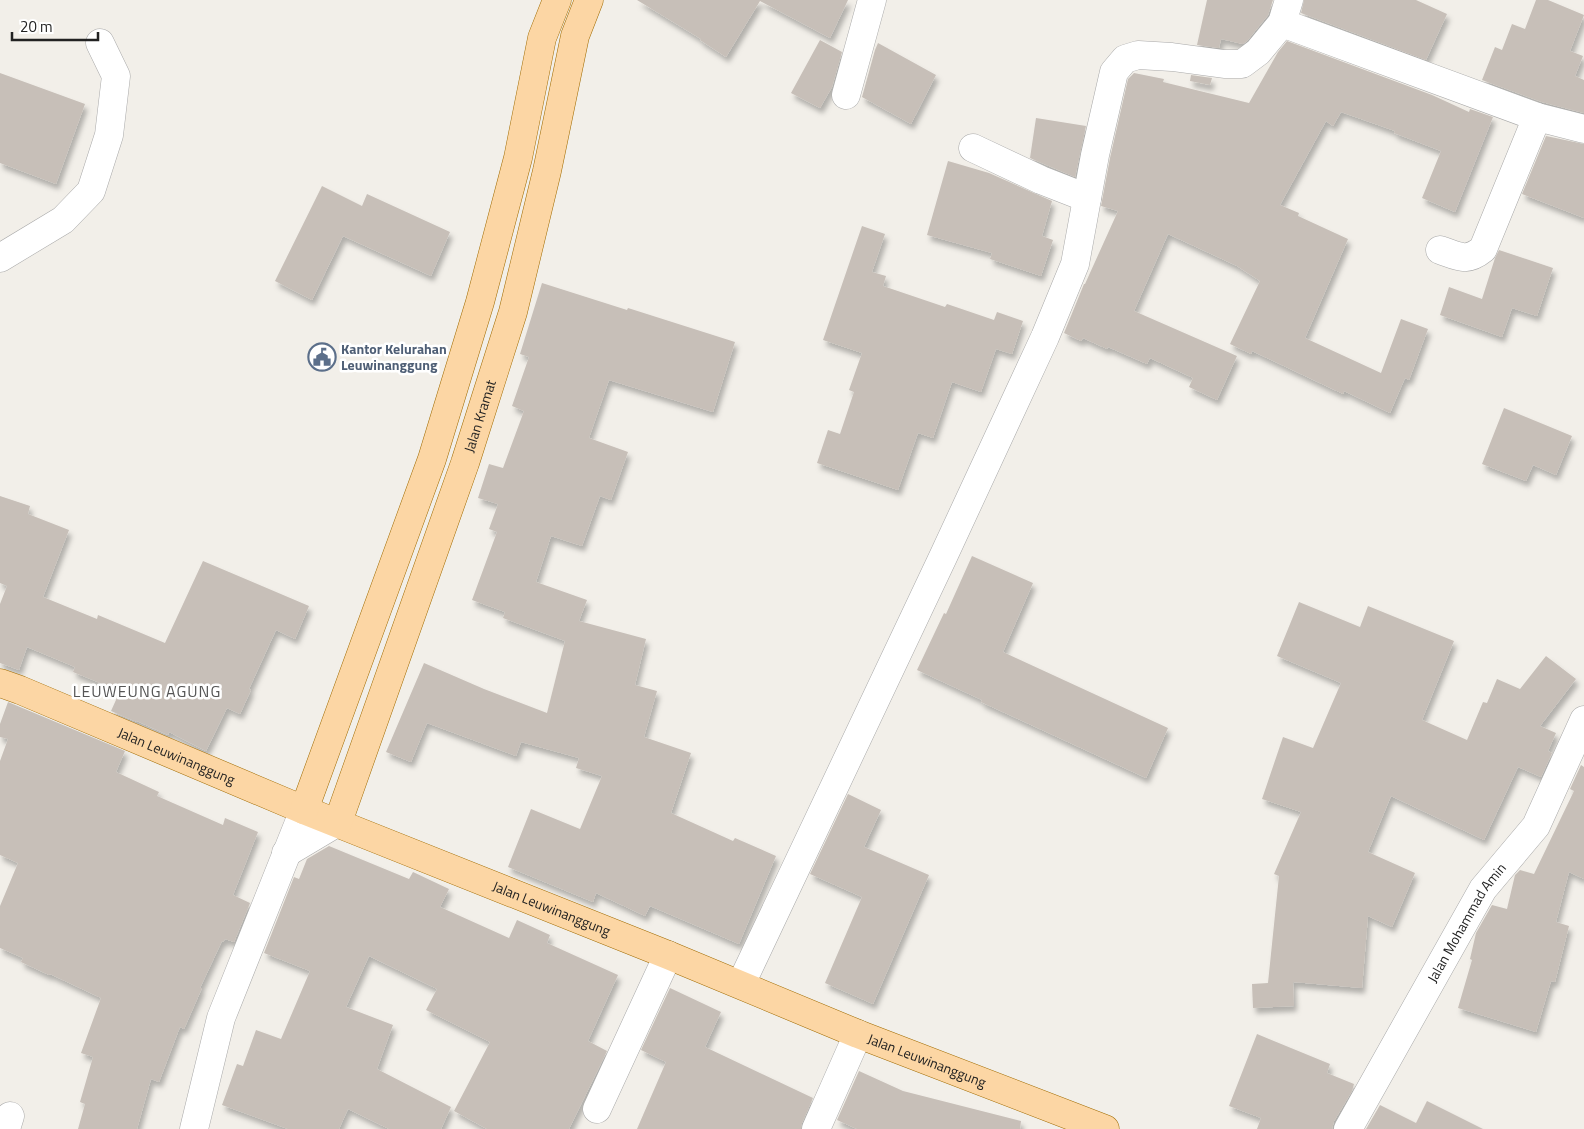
<svg xmlns="http://www.w3.org/2000/svg" width="1584" height="1129" font-family="'Titillium Web',sans-serif">
<style>
.building{fill:#c7bfb8;filter:url(#shadow)}
.lines{fill:none;stroke-linecap:round;stroke-linejoin:round}
.minor-casing{stroke:#a9a9a9;stroke-width:29}
.major-casing{stroke:#a06b00;stroke-width:29}
.minor{stroke:#fff;stroke-width:28}
.major{stroke:#fcd6a4;stroke-width:28}
.labels{text-anchor:middle;stroke-width:5;stroke-linejoin:round;paint-order:stroke}
.service-label{font-size:14px;font-weight:bold;fill:#4e5e75;stroke:#fff;text-anchor:start}
.street-label{font-size:14px;fill:#222;stroke:#fff}
.quarter-label{font-size:16px;letter-spacing:1px;fill:#555;stroke:#fff}
</style>
<defs>
<filter id="shadow"><feDropShadow dx="3" dy="5.5" stdDeviation="2.5" flood-color="#0004"/></filter>
</defs>
<rect width="100%" height="100%" fill="#f2efe9"/>
<path class="building" d="M 637,0 L 848,0 L 830,38 L 760,1 L 726,57 L 700,40 L 701,39 Z
M 1207,0 L 1273,0 L 1268,15 L 1247,41 L 1243,44 L 1221,39 L 1219,48 L 1197,45 Z
M 1304,0 L 1416,0 L 1447,14 L 1426,60 L 1301,13 Z
M 1536,0 L 1548,0 L 1584,15 L 1570,51 L 1583,56 L 1575,76 L 1584,80 L 1584,113 L 1542,102 L 1482,80 L 1495,47 L 1502,50 L 1512,24 L 1525,29 Z
M 820,40 L 842,52 L 832,87 L 820,108 L 791,93 Z
M 1287,41 L 1432,95 L 1469,112 L 1470,109 L 1493,117 L 1455,212 L 1422,198 L 1441,151 L 1394,133 L 1395,131 L 1341,112 L 1333,126 L 1326,121 L 1280,205 L 1299,213 L 1298,216 L 1348,239 L 1305,338 L 1381,373 L 1401,319 L 1428,329 L 1409,380 L 1405,378 L 1390,413 L 1344,391 L 1343,394 L 1252,351 L 1251,354 L 1230,344 L 1260,281 L 1237,266 L 1168,234 L 1134,311 L 1237,356 L 1217,400 L 1189,387 L 1193,378 L 1150,358 L 1147,364 L 1108,347 L 1107,349 L 1083,338 L 1081,341 L 1064,333 L 1084,284 L 1085,284 L 1118,211 L 1101,206 L 1110,158 L 1128,79 L 1134,73 L 1164,79 L 1163,82 L 1249,103 L 1278,52 Z
M 878,43 L 936,75 L 911,124 L 862,97 L 875,50 Z
M 0,73 L 85,104 L 56,184 L 0,163 Z
M 1191,75 L 1212,78 L 1210,85 L 1190,81 Z
M 1036,118 L 1086,126 L 1075,177 L 1030,158 Z
M 1546,136 L 1584,144 L 1584,218 L 1522,194 Z
M 948,161 L 989,173 L 1052,201 L 1042,236 L 1053,240 L 1041,276 L 990,259 L 992,253 L 927,235 Z
M 322,186 L 362,206 L 367,194 L 450,232 L 431,276 L 343,236 L 312,300 L 275,281 Z
M 862,226 L 885,234 L 872,272 L 886,276 L 883,286 L 945,307 L 947,304 L 994,320 L 997,312 L 1023,321 L 1012,354 L 996,349 L 981,392 L 952,382 L 933,438 L 918,433 L 898,490 L 817,463 L 828,430 L 840,434 L 854,392 L 849,390 L 862,353 L 823,340 Z
M 1499,250 L 1553,268 L 1537,316 L 1512,308 L 1502,337 L 1440,315 L 1449,287 L 1482,299 L 1495,258 Z
M 542,283 L 627,310 L 628,308 L 735,342 L 713,412 L 609,380 L 589,438 L 628,452 L 611,500 L 600,496 L 582,546 L 551,536 L 536,582 L 587,600 L 579,621 L 646,639 L 635,685 L 657,691 L 644,737 L 691,753 L 671,813 L 733,841 L 735,838 L 776,856 L 739,944 L 650,906 L 645,916 L 596,893 L 593,902 L 508,867 L 531,809 L 580,829 L 602,776 L 576,768 L 579,758 L 521,742 L 516,756 L 427,723 L 411,762 L 386,752 L 424,663 L 484,689 L 547,713 L 565,641 L 503,618 L 505,612 L 472,600 L 497,532 L 489,529 L 498,504 L 478,498 L 489,464 L 503,468 L 524,411 L 512,406 L 529,357 L 520,354 Z
M 1504,408 L 1572,436 L 1556,475 L 1533,465 L 1526,481 L 1482,464 Z
M 0,496 L 30,506 L 28,514 L 69,530 L 43,597 L 97,619 L 98,615 L 165,643 L 203,561 L 309,606 L 295,639 L 276,630 L 249,689 L 251,690 L 240,714 L 227,708 L 206,751 L 169,732 L 168,735 L 137,721 L 137,722 L 111,711 L 120,691 L 73,672 L 75,667 L 27,647 L 19,670 L 0,663 L 0,604 L 7,586 L 0,583 Z
M 972,556 L 1033,583 L 1003,652 L 1168,728 L 1146,778 L 981,702 L 982,700 L 917,670 L 944,613 L 946,614 Z
M 1299,602 L 1360,627 L 1368,606 L 1454,641 L 1422,720 L 1467,740 L 1483,702 L 1487,703 L 1497,679 L 1520,689 L 1546,656 L 1576,679 L 1540,726 L 1556,733 L 1548,751 L 1552,753 L 1541,777 L 1518,767 L 1484,840 L 1391,796 L 1368,852 L 1415,873 L 1392,927 L 1368,916 L 1362,988 L 1293,982 L 1294,1006 L 1253,1008 L 1252,984 L 1268,983 L 1279,876 L 1274,874 L 1301,812 L 1262,799 L 1283,737 L 1313,748 L 1341,683 L 1277,656 Z
M 8,702 L 125,751 L 116,772 L 159,792 L 157,796 L 223,825 L 225,818 L 258,832 L 233,895 L 250,903 L 234,942 L 225,939 L 223,942 L 222,941 L 200,988 L 202,988 L 184,1029 L 180,1027 L 159,1082 L 151,1079 L 137,1129 L 78,1129 L 85,1104 L 80,1102 L 93,1057 L 81,1053 L 101,998 L 50,974 L 49,975 L 21,962 L 23,958 L 0,948 L 0,906 L 18,863 L 0,855 L 0,761 L 8,739 L 0,737 L 0,724 Z
M 1581,765 L 1584,767 L 1584,879 L 1569,872 L 1556,922 L 1569,926 L 1555,982 L 1551,981 L 1536,1032 L 1458,1008 L 1472,960 L 1470,959 L 1476,933 L 1492,905 L 1507,909 L 1515,875 L 1520,870 L 1534,874 L 1574,791 L 1570,789 Z
M 848,794 L 881,810 L 864,847 L 929,875 L 873,1004 L 825,983 L 862,897 L 810,874 Z
M 329,846 L 409,879 L 413,872 L 449,889 L 440,907 L 509,938 L 517,920 L 550,935 L 547,943 L 618,975 L 588,1041 L 607,1051 L 569,1129 L 487,1129 L 454,1111 L 490,1042 L 426,1010 L 437,989 L 369,956 L 346,1007 L 393,1025 L 377,1069 L 451,1107 L 441,1129 L 389,1129 L 348,1109 L 339,1129 L 288,1129 L 222,1105 L 237,1064 L 243,1066 L 256,1030 L 281,1039 L 310,971 L 264,953 L 294,877 L 299,879 L 307,859 Z
M 670,988 L 721,1012 L 705,1047 L 813,1098 L 802,1123 L 801,1129 L 637,1129 L 666,1062 L 641,1050 Z
M 1257,1034 L 1330,1064 L 1327,1073 L 1354,1084 L 1352,1091 L 1334,1121 L 1332,1129 L 1257,1129 L 1261,1118 L 1229,1106 Z
M 859,1071 L 903,1091 L 1021,1121 L 1020,1129 L 857,1129 L 837,1120 Z
M 1427,1101 L 1483,1129 L 1366,1129 L 1380,1105 L 1416,1123 Z"/>
<g class="lines">
<g class="minor-casing">
<g id="minor">
<path d="M 1282,23 L 1537,117 L 1584,129"/>
<path d="M 846,95 L 872,0"/>
<path d="M 973,148 L 1041,180 L 1087,198"/>
<path d="M 1440,250 C 1458,256 1466,263 1483,249 L 1537,117"/>
<path d="M 0,258 L 63,220 L 91,191 L 109,135 L 116,76 L 100,43"/>
<path d="M 286,853 L 338,822"/>
<path d="M 741,984 L 943,557 L 1045,337 L 1075,264 L 1095,155 L 1114,72 L 1125,59 L 1138,55 L 1172,57 L 1224,64 L 1242,64 L 1258,52 L 1282,23 L 1289,0"/>
<path d="M 597,1109 L 668,955"/>
<path d="M 6,1129 L 10,1116"/>
<path d="M 194,1129 L 221,1018 L 304,810"/>
<path d="M 816,1129 L 858,1034"/>
<path id="s1" d="M 1348,1129 L 1483,889 L 1536,826 L 1584,720"/>
</g>
</g>
<g class="major-casing">
<g id="major">
<path id="s2" d="M 0,683 L 20,690 L 304,810 L 668,955 L 858,1034 L 1105,1129"/>
<path d="M 304,810 L 432,459 L 480,302 L 518,158 L 542,38 L 557,0"/>
<path id="s3" d="M 338,822 L 465,463 L 513,312 L 547,171 L 575,36 L 589,0"/>
</g>
</g>
<use href="#minor" class="minor"/>
<use href="#major" class="major"/>
</g>
<defs>
<g id="civic-ring" transform="scale(1.4375)"><circle r="9.5" fill="#fff" stroke="#5c6f8a" stroke-width="1.5"/><path d="M-.6-6.5H3V-4.5H.6V-3L4-1V1h2V6H-6V1h2V-1L-.6-3ZM-1.2 2.5V6h2.4V2.5Z" fill="#5c6f8a"/></g>
</defs>
<g fill-rule="evenodd">
<use href="#civic-ring" x="322" y="357"/>
</g>
<g class="labels">
<g class="service-label">
<text x="341" y="354">Kantor Kelurahan<tspan x="341" dy="16">Leuwinanggung</tspan></text>
</g>
<g class="street-label">
<text dy="5" stroke="none"><textPath href="#s3" startOffset="430">Jalan Kramat</textPath></text>
<text dy="5" stroke="none"><textPath href="#s2" startOffset="191">Jalan Leuwinanggung</textPath></text>
<text dy="5" stroke="none"><textPath href="#s2" startOffset="596">Jalan Leuwinanggung</textPath></text>
<text dy="5" stroke="none"><textPath href="#s1" startOffset="238">Jalan Mohammad Amin</textPath></text>
<text dy="5" stroke="none"><textPath href="#s2" startOffset="1001">Jalan Leuwinanggung</textPath></text>
</g>
<g class="quarter-label">
<text x="147" y="697">LEUWEUNG AGUNG</text>
</g>
</g>
<path d="M12 32v8h86v-8" fill="none" stroke="#222222" stroke-width="2.5"/>
<text x="20" y="32" font-size="15" fill="#222222" stroke="#ffffff" stroke-width="4" paint-order="stroke">20 m</text>
</svg>
